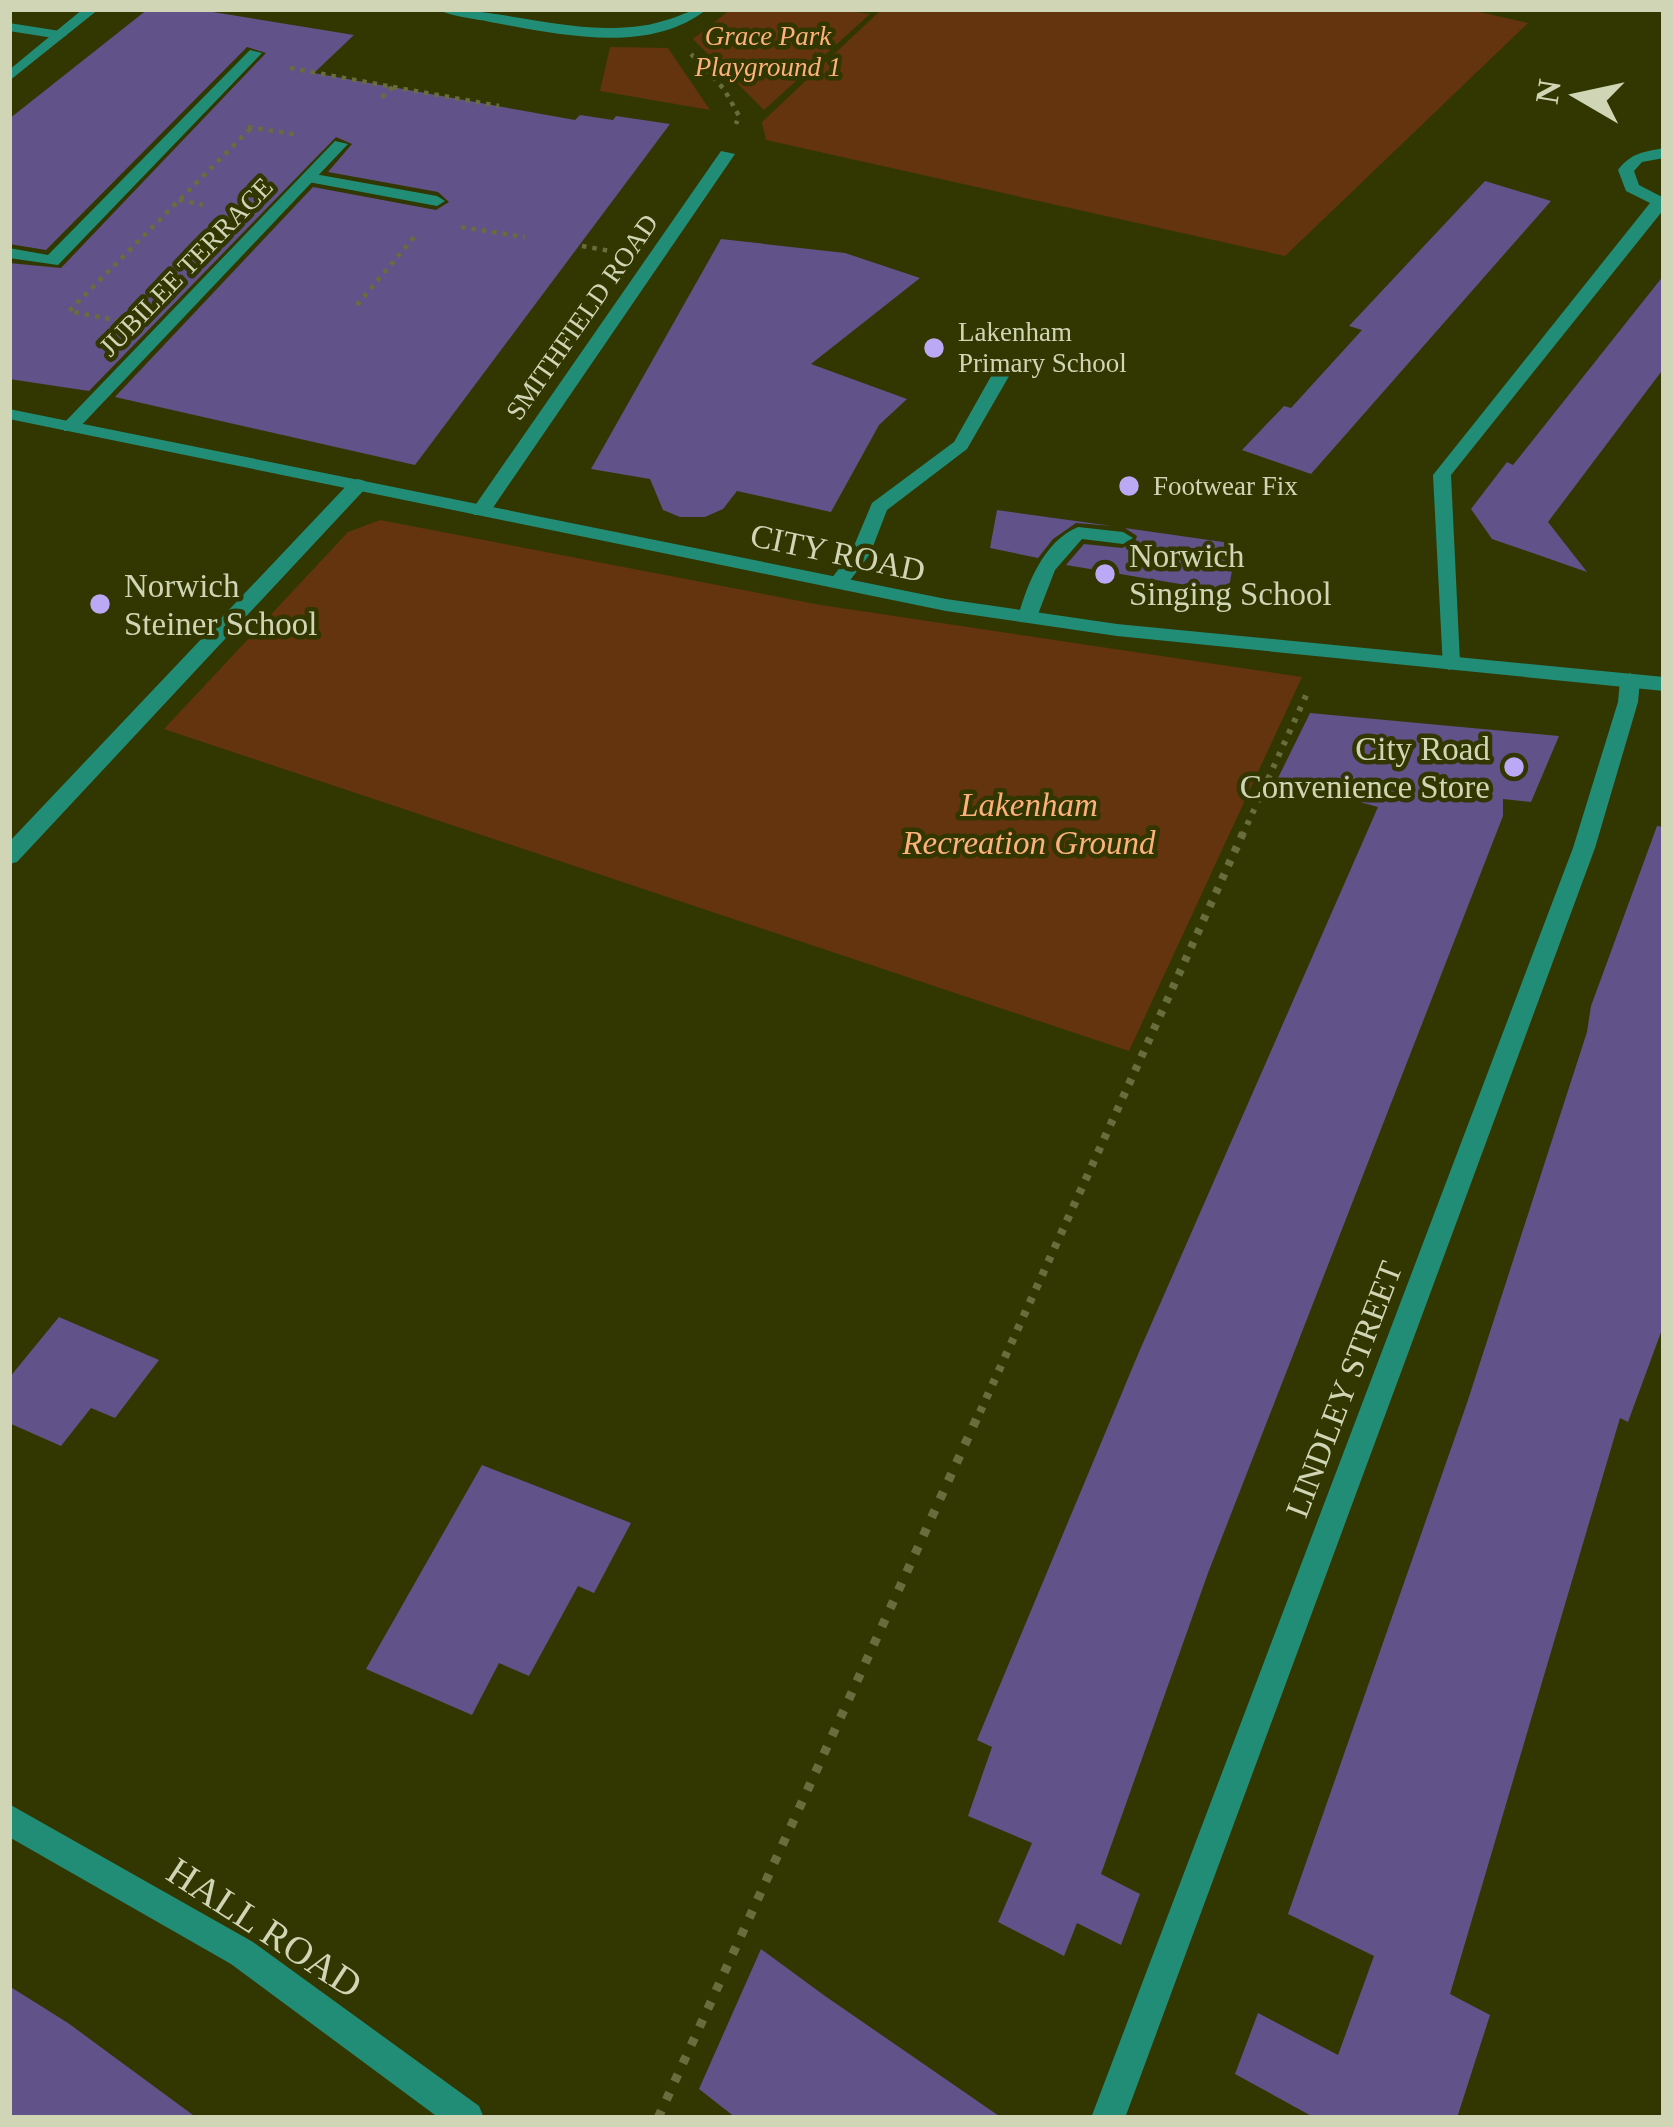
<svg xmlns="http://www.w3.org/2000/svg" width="1673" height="2127" font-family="Georgia,serif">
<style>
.green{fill:#63340d}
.building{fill:#615289}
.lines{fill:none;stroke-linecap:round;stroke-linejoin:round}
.path-far3{stroke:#686d3e;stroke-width:4.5;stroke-dasharray:4.5 6;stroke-linecap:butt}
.path-far2{stroke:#686d3e;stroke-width:6;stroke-dasharray:4.5 8;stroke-linecap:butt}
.path-far1{stroke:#686d3e;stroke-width:8;stroke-dasharray:6 9;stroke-linecap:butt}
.path{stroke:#686d3e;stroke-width:9;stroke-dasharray:8 12;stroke-linecap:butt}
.service{fill:#228d77;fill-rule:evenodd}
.minor{fill:#228d77;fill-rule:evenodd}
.tertiary{fill:#228d77;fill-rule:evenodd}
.poi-dot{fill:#bca9f5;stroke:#323701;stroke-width:4.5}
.labels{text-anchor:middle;stroke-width:9;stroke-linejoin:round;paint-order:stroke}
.far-park-label{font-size:27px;font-style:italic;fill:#ffb17b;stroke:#323701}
.far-street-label{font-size:27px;fill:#d0d6b5;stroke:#323701}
.far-poi-label{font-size:27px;fill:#d0d6b5;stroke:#323701;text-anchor:start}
.street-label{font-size:33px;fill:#d0d6b5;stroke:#323701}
.poi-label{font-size:33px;fill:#d0d6b5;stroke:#323701;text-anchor:start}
.park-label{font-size:33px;font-style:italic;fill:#ffb17b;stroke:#323701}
.near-street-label{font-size:39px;fill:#d0d6b5;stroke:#323701}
</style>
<rect width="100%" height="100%" fill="#323701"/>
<path class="green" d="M 731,9 L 835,9 L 870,14 L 764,110 L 693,39 Z
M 882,9 L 1466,9 L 1528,23 L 1285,256 L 766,140 L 762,122 Z
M 610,47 L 668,48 L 710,110 L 600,91 Z
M 380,520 L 821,605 L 1302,677 L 1129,1051 L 164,729 L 348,532 Z"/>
<path class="building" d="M 148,9 L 194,9 L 354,35 L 314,73 L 575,120 L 580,115 L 613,120 L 616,116 L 670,124 L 415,465 L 115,397 L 313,187 L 436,210 L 449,202 L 438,192 L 328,172 L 352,144 L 336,137 L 89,391 L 9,379 L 9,263 L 61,268 L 266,53 L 247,47 L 46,250 L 9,244 L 9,119 Z
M 1485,181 L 1551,201 L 1311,474 L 1242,450 L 1284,406 L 1291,408 L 1362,330 L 1349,326 Z
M 721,239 L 845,253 L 920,278 L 811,364 L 907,399 L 879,425 L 831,512 L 737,491 L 723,509 L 705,517 L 680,517 L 663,510 L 650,479 L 591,469 Z
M 1664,275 L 1664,368 L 1548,522 L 1587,572 L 1492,539 L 1471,509 L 1507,462 L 1513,465 Z
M 997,510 L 1112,526 L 1076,523 L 1053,539 L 1038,558 L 990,548 Z
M 1125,528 L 1237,544 L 1228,592 L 1066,565 L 1084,544 L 1122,548 L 1135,542 L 1137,536 Z
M 1310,713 L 1559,736 L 1531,802 L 1503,799 L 1503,816 L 1208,1573 L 1101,1874 L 1140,1894 L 1121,1945 L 1077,1923 L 1064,1956 L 998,1922 L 1032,1843 L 968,1816 L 992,1747 L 977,1740 L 1139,1352 L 1378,807 L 1277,780 Z
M 1657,826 L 1664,827 L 1664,1324 L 1628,1422 L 1620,1418 L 1450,1994 L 1490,2015 L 1457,2118 L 1315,2118 L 1235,2074 L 1258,2013 L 1338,2055 L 1374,1956 L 1288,1914 L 1467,1403 L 1587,1032 L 1591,1006 Z
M 59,1317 L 159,1360 L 115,1418 L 91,1408 L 61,1446 L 9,1423 L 9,1378 Z
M 482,1465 L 631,1523 L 594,1593 L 578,1586 L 529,1676 L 499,1663 L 472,1715 L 366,1669 Z
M 761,1949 L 825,1996 L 1002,2118 L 736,2118 L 699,2089 Z
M 9,1986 L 68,2023 L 197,2118 L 9,2118 Z"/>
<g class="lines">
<path class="path-far3" d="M 691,54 L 724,89 L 739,116 L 736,124
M 290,68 L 393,87 L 381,98
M 393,87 L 499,106
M 248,127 L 299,135
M 179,200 L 203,205
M 461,227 L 525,237
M 582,246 L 616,252
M 357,305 L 415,236
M 120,321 L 69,311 L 252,127"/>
<path class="path-far2" d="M 1242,836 L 1309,689"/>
<path class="path-far1" d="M 980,1412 L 1243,833"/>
<path class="path" d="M 658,2118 L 981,1409"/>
<path class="service" d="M 9,23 L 60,31 L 67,35 L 60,39 L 9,31 Z
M 250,50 L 262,53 L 58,265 L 9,258 L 9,248 L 48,255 Z
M 309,173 L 437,196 L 445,201 L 437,206 L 303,181 L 303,175 Z
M 1007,359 L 1016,364 L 967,449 L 887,510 L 870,554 L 845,587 L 831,587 L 828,583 L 851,553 L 872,503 L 954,442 L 998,364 Z
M 1078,527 L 1123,532 L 1133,538 L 1123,544 L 1082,539 L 1055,570 L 1035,622 L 1021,622 L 1018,617 C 1027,584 1044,541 1078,527 Z"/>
<path class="minor" d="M 83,9 L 99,9 L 9,81 L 9,70 Z
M 437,9 C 494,9 549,27 606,28 C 625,28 644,27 663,21 C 680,17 689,9 707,9 C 649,56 557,34 490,22 C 473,18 451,17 437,9 Z
M 335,141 L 348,144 L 76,431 L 64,431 L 64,423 Z
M 1664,148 L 1664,158 L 1642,162 L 1634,171 L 1639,185 L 1664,198 L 1664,209 L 1451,475 L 1460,663 L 1450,670 L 1443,668 L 1433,475 L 1650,203 L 1626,191 L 1618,170 C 1631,153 1643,152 1664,148 Z
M 721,151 L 735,154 L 488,515 L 474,515 L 474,507 Z
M 358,479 L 365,481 L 365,489 L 17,862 L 9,864 L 9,842 L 351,481 Z
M 1630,673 L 1640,680 L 1638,702 L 1595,848 L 1125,2118 L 1091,2118 L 1573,848 L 1618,702 L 1620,680 Z"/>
<path class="tertiary" d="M 9,409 L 946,599 L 1117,624 L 1664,677 L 1664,691 L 1117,636 L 946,611 L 9,419 Z
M 9,1804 L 253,1942 L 479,2106 L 484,2118 L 439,2118 L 231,1964 L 9,1837 Z"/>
</g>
<g class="poi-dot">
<circle cx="934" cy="348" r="12"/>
<circle cx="1129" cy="486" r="12"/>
<circle cx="1105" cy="574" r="12"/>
<circle cx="100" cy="604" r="12"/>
<circle cx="1514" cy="767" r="12"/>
</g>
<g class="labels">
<g class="far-park-label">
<text x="768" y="45">Grace Park<tspan x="768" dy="31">Playground 1</tspan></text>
</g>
<g class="far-street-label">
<text transform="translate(186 267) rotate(-46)" y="9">JUBILEE TERRACE</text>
<text transform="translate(582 317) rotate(-55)" y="9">SMITHFIELD ROAD</text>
</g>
<g class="far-poi-label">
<text x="958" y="341">Lakenham<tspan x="958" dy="31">Primary School</tspan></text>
<text x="1153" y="495">Footwear Fix</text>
</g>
<g class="street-label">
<text transform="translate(838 552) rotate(12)" y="12">CITY ROAD</text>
<text transform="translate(1343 1389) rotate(-69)" y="12">LINDLEY STREET</text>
</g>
<g class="poi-label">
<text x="1129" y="567">Norwich<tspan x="1129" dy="38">Singing School</tspan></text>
<text x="124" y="597">Norwich<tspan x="124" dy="38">Steiner School</tspan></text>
<text x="1490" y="760" text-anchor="end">City Road<tspan x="1490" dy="38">Convenience Store</tspan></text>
</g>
<g class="park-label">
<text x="1029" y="816">Lakenham<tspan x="1029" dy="38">Recreation Ground</tspan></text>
</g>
<g class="near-street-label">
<text transform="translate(265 1927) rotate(33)" y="14">HALL ROAD</text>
</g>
</g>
<rect width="1673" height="2127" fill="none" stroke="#d0d6b5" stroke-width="24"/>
<g transform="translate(1577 96) rotate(279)" stroke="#323701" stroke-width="9" paint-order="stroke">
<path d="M0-9L21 45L0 30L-21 45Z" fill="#d0d6b5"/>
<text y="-18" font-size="33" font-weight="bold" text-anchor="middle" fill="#d0d6b5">N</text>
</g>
</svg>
